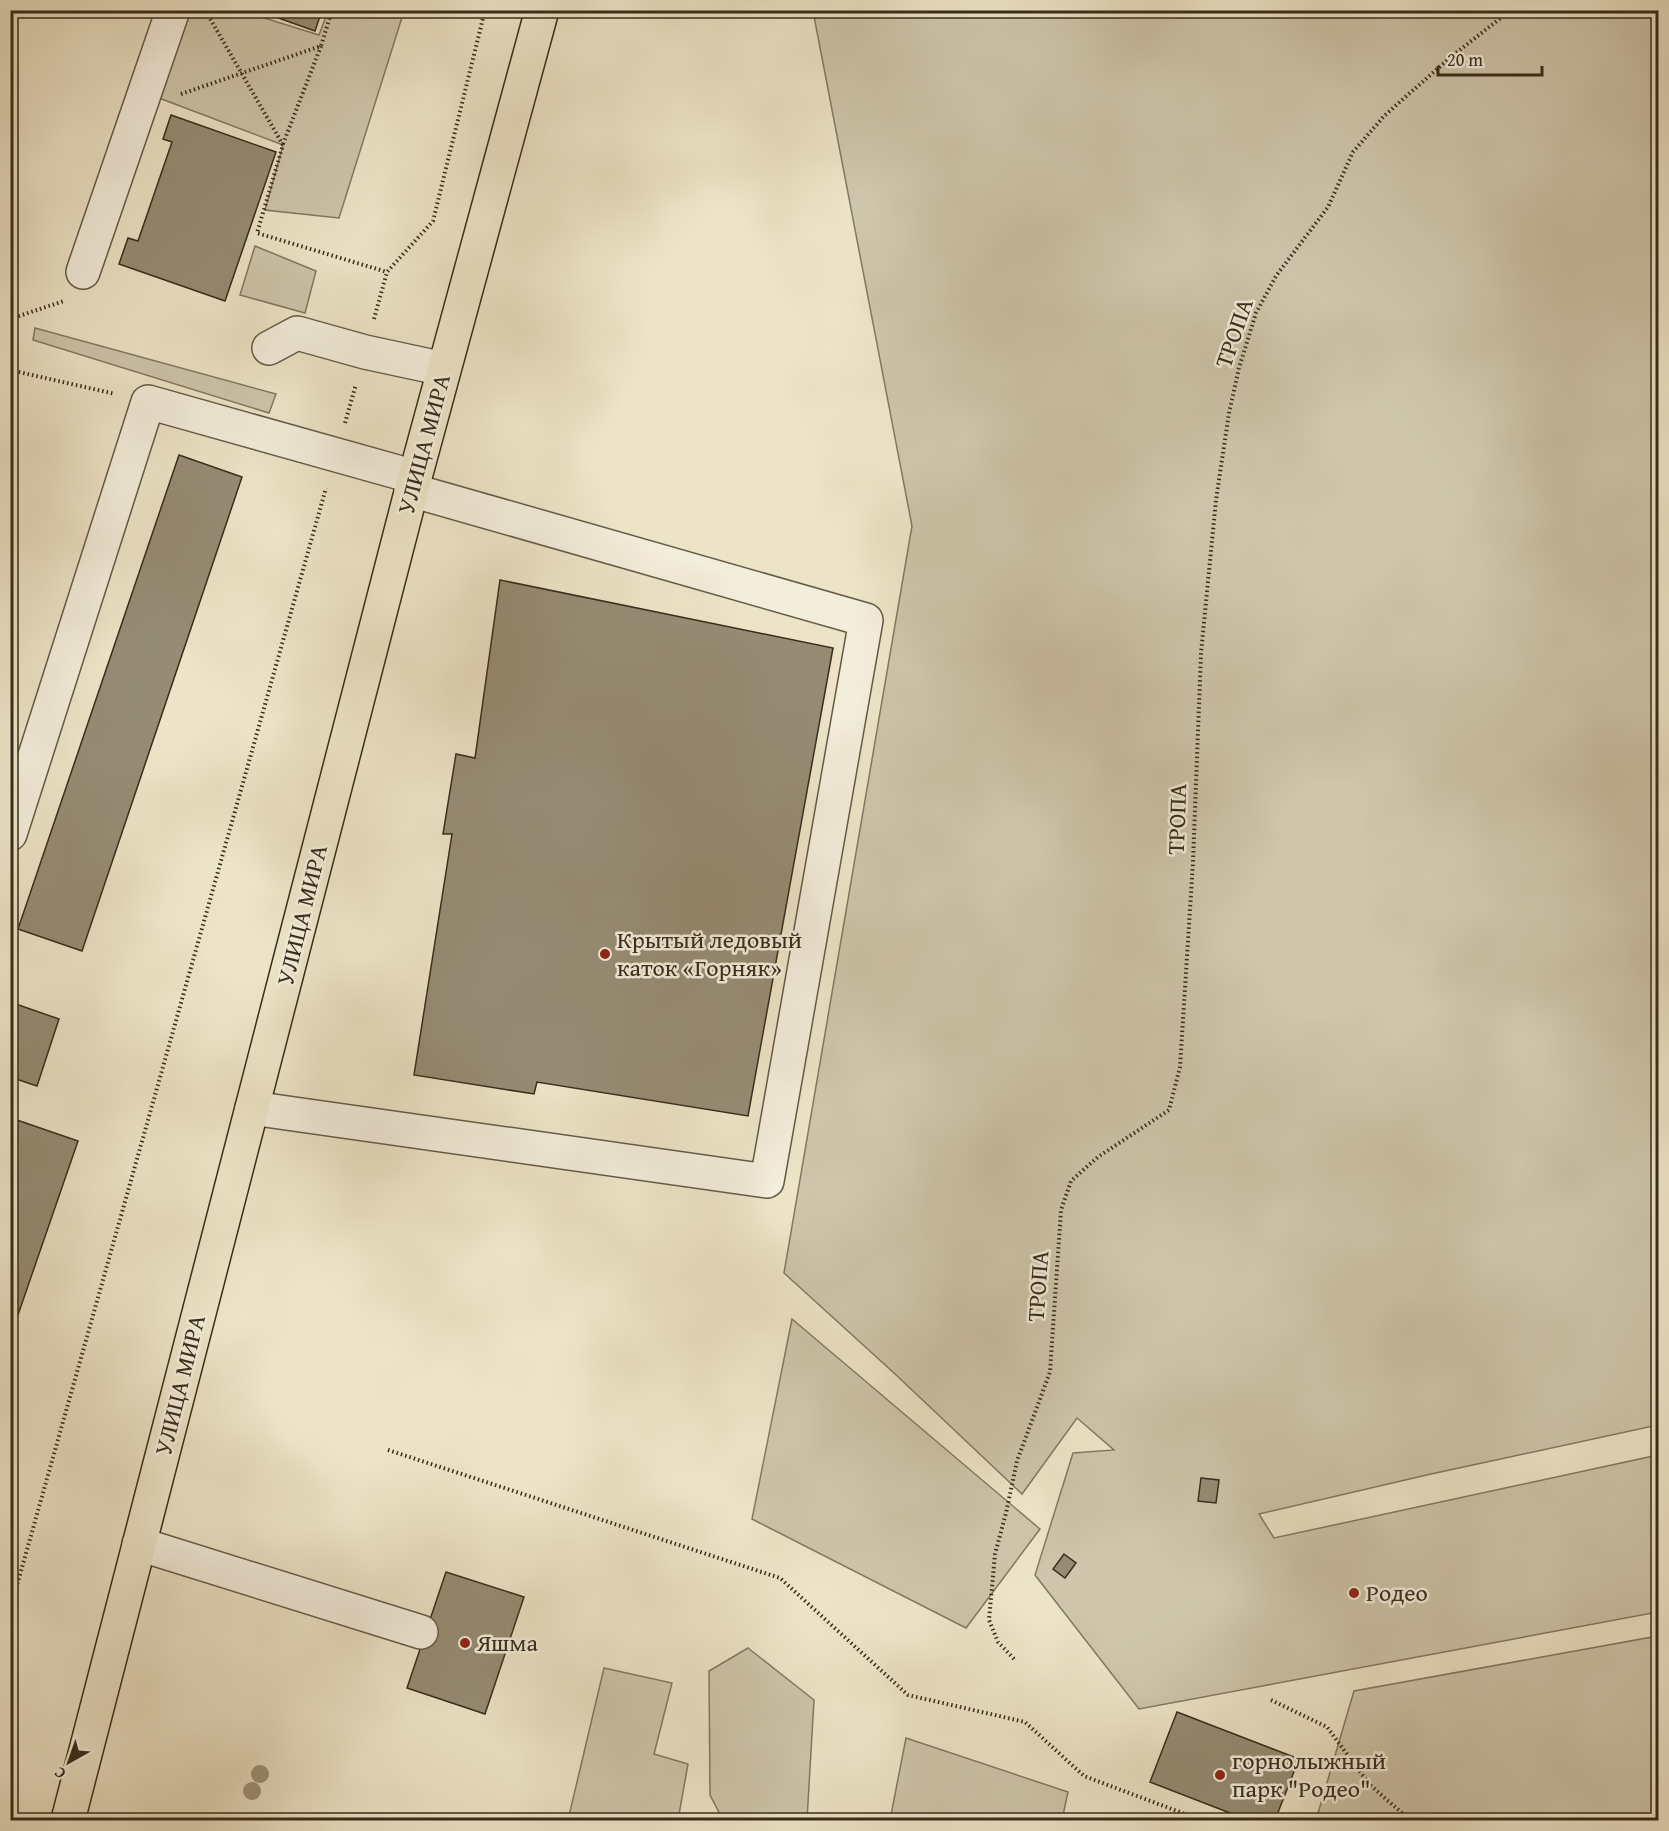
<svg xmlns="http://www.w3.org/2000/svg" width="1669" height="1831" font-family="'Gentium Book Plus',serif">
<style>
.green{fill:#cec5aa;stroke:#837862;stroke-width:1.5}
.building{fill:#968c74;stroke:#382c1b;stroke-width:1.5}
.lines{fill:none;stroke-linecap:round;stroke-linejoin:round}
.minor-casing{stroke:#655a46;stroke-width:36}
.major-casing{stroke:#382c1b;stroke-width:36}
.path{stroke:#382c1b;stroke-width:4;stroke-dasharray:1.5 3;stroke-linecap:butt}
.minor{stroke:#f3eddb;stroke-width:33}
.major{stroke:#ede4c7;stroke-width:33}
.tree{fill:#9e947c}
.poi-dot{fill:#8f2418;stroke:#f3eddb;stroke-width:2}
.labels{text-anchor:middle;stroke-width:5;stroke-linejoin:round;paint-order:stroke}
.street-label{font-size:24px;fill:#382c1b;stroke:#f3eddb}
.poi-label{font-size:24px;fill:#382c1b;stroke:#f3eddb;text-anchor:start}
</style>
<rect width="100%" height="100%" fill="#ede4c7"/>
<filter id="stains"><feTurbulence type="fractalNoise" baseFrequency=".00333" numOctaves="4"/><feColorMatrix values="0 0 0 0 .2 0 0 0 0 .09 0 0 0 0 .02 0 0 0 .5 -.17"/></filter>
<radialGradient id="worn" r=".72"><stop offset=".6" stop-color="#630" stop-opacity="0"/><stop offset="1" stop-color="#630" stop-opacity=".3"/></radialGradient>
<path class="green" d="M 180,11 L 242,11 L 319,35 L 328,11 L 404,11 L 339,218 L 265,210 L 283,145 L 151,95 Z
M 813,11 L 1658,11 L 1658,1425 L 1431,1474 L 1259,1514 L 1274,1538 L 1658,1455 L 1658,1612 L 1139,1709 L 1035,1575 L 1073,1453 L 1114,1450 L 1077,1418 L 1022,1494 L 894,1373 L 784,1273 L 912,526 Z
M 255,246 L 316,271 L 305,313 L 240,295 Z
M 35,328 L 276,394 L 269,413 L 33,340 Z
M 792,1319 L 1040,1529 L 966,1628 L 752,1519 Z
M 1658,1636 L 1658,1820 L 1316,1820 L 1354,1691 Z
M 748,1648 L 814,1700 L 807,1820 L 723,1820 L 710,1795 L 709,1671 Z
M 604,1668 L 672,1683 L 654,1754 L 688,1764 L 678,1820 L 568,1820 Z
M 906,1738 L 1068,1792 L 1062,1820 L 890,1820 Z"/>
<path class="building" d="M 256,10 L 322,10 L 315,31 Z
M 171,115 L 276,152 L 225,301 L 119,264 L 128,238 L 138,241 L 172,142 L 163,139 Z
M 179,455 L 242,477 L 82,951 L 18,929 Z
M 500,580 L 833,648 L 748,1116 L 537,1082 L 534,1094 L 414,1075 L 452,834 L 443,834 L 456,754 L 475,758 Z
M 10,1002 L 59,1019 L 37,1086 L 10,1077 Z
M 14,1119 L 78,1141 L 10,1338 L 10,1129 Z
M 1201,1478 L 1219,1480 L 1216,1503 L 1198,1501 Z
M 1064,1554 L 1076,1563 L 1065,1578 L 1053,1569 Z
M 446,1572 L 524,1597 L 485,1714 L 407,1688 Z
M 1177,1712 L 1299,1759 L 1275,1820 L 1248,1820 L 1150,1782 Z"/>
<g class="lines">
<g class="minor-casing">
<path id="minor" d="M 83,272 L 173,10
M 269,348 L 297,333 L 365,352 L 444,369
M 10,834 L 148,402 L 415,477
M 252,1108 L 767,1181 L 866,620 L 411,490
M 139,1544 L 421,1632"/>
</g>
<g class="major-casing">
<path id="major" d="M 68,1820 L 415,477 L 542,10"/>
</g>
<path class="path" d="M 208,15 L 283,145 L 257,233 L 387,272
M 181,94 L 321,46 L 332,10
M 283,144 L 321,46
M 10,319 L 64,301
M 374,319 L 387,272 L 433,221 L 485,10
M 10,370 L 115,394
M 345,423 L 356,384
M 388,1450 L 780,1578 L 908,1695 L 1025,1722 L 1084,1776 L 1201,1820
M 10,1610 L 326,488
M 1014,1659 L 998,1642 L 989,1620 L 995,1554 L 1006,1513 L 1017,1461 L 1050,1372 L 1061,1210 L 1071,1181 L 1098,1157 L 1169,1110 L 1180,1067 L 1193,862 L 1201,653 L 1216,500 L 1229,413 L 1239,368 L 1256,313 L 1276,276 L 1328,207 L 1353,152 L 1385,115 L 1452,56 L 1502,17 L 1507,10
M 1271,1700 L 1327,1727 L 1369,1784 L 1410,1820"/>
<use href="#minor" class="minor"/>
<use href="#major" class="major"/>
</g>
<g class="tree">
<circle cx="260" cy="1774" r="9"/>
<circle cx="252" cy="1791" r="9"/>
</g>
<g class="poi-dot">
<circle cx="605" cy="954" r="6"/>
<circle cx="1354" cy="1593" r="6"/>
<circle cx="465" cy="1643" r="6"/>
<circle cx="1220" cy="1775" r="6"/>
</g>
<g class="labels">
<g class="street-label">
<text transform="translate(1234 333) rotate(-71)" y="8">ТРОПА</text>
<text transform="translate(424 444) rotate(-75)" y="8">УЛИЦА МИРА</text>
<text transform="translate(1177 819) rotate(-88)" y="8">ТРОПА</text>
<text transform="translate(302 915) rotate(-76)" y="8">УЛИЦА МИРА</text>
<text transform="translate(1038 1286) rotate(-86)" y="8">ТРОПА</text>
<text transform="translate(180 1385) rotate(-76)" y="8">УЛИЦА МИРА</text>
</g>
<g class="poi-label">
<text x="617" y="948">Крытый ледовый<tspan x="617" dy="28">каток «Горняк»</tspan></text>
<text x="1366" y="1601">Родео</text>
<text x="477" y="1651">Яшма</text>
<text x="1232" y="1769">горнолыжный<tspan x="1232" dy="28">парк "Родео"</tspan></text>
</g>
</g>
<rect width="1669" height="1831" fill="none" stroke="#ede4c7" stroke-width="36"/>
<rect x="12" y="12" width="1645" height="1807" fill="none" stroke="#382c1b" stroke-width="3"/>
<rect x="18" y="18" width="1633" height="1795" fill="none" stroke="#382c1b" stroke-width="1.5"/>
<g transform="translate(69 1762) rotate(220)" stroke="#f3eddb" stroke-width="4.5" paint-order="stroke">
<path d="M0-4.5L10 22L0 15L-10 22Z" fill="#382c1b"/>
<text y="-9" font-size="16" font-weight="bold" text-anchor="middle" fill="#382c1b">С</text>
</g>
<path d="M1438 66v9h104v-9" fill="none" stroke="#382c1b" stroke-width="3"/>
<text x="1447" y="66" font-size="18" fill="#382c1b" stroke="#f3eddb" stroke-width="4.5" paint-order="stroke">20 m</text>
<rect width="100%" height="100%" filter="url(#stains)"/>
<rect width="100%" height="100%" fill="url(#worn)"/>
</svg>
